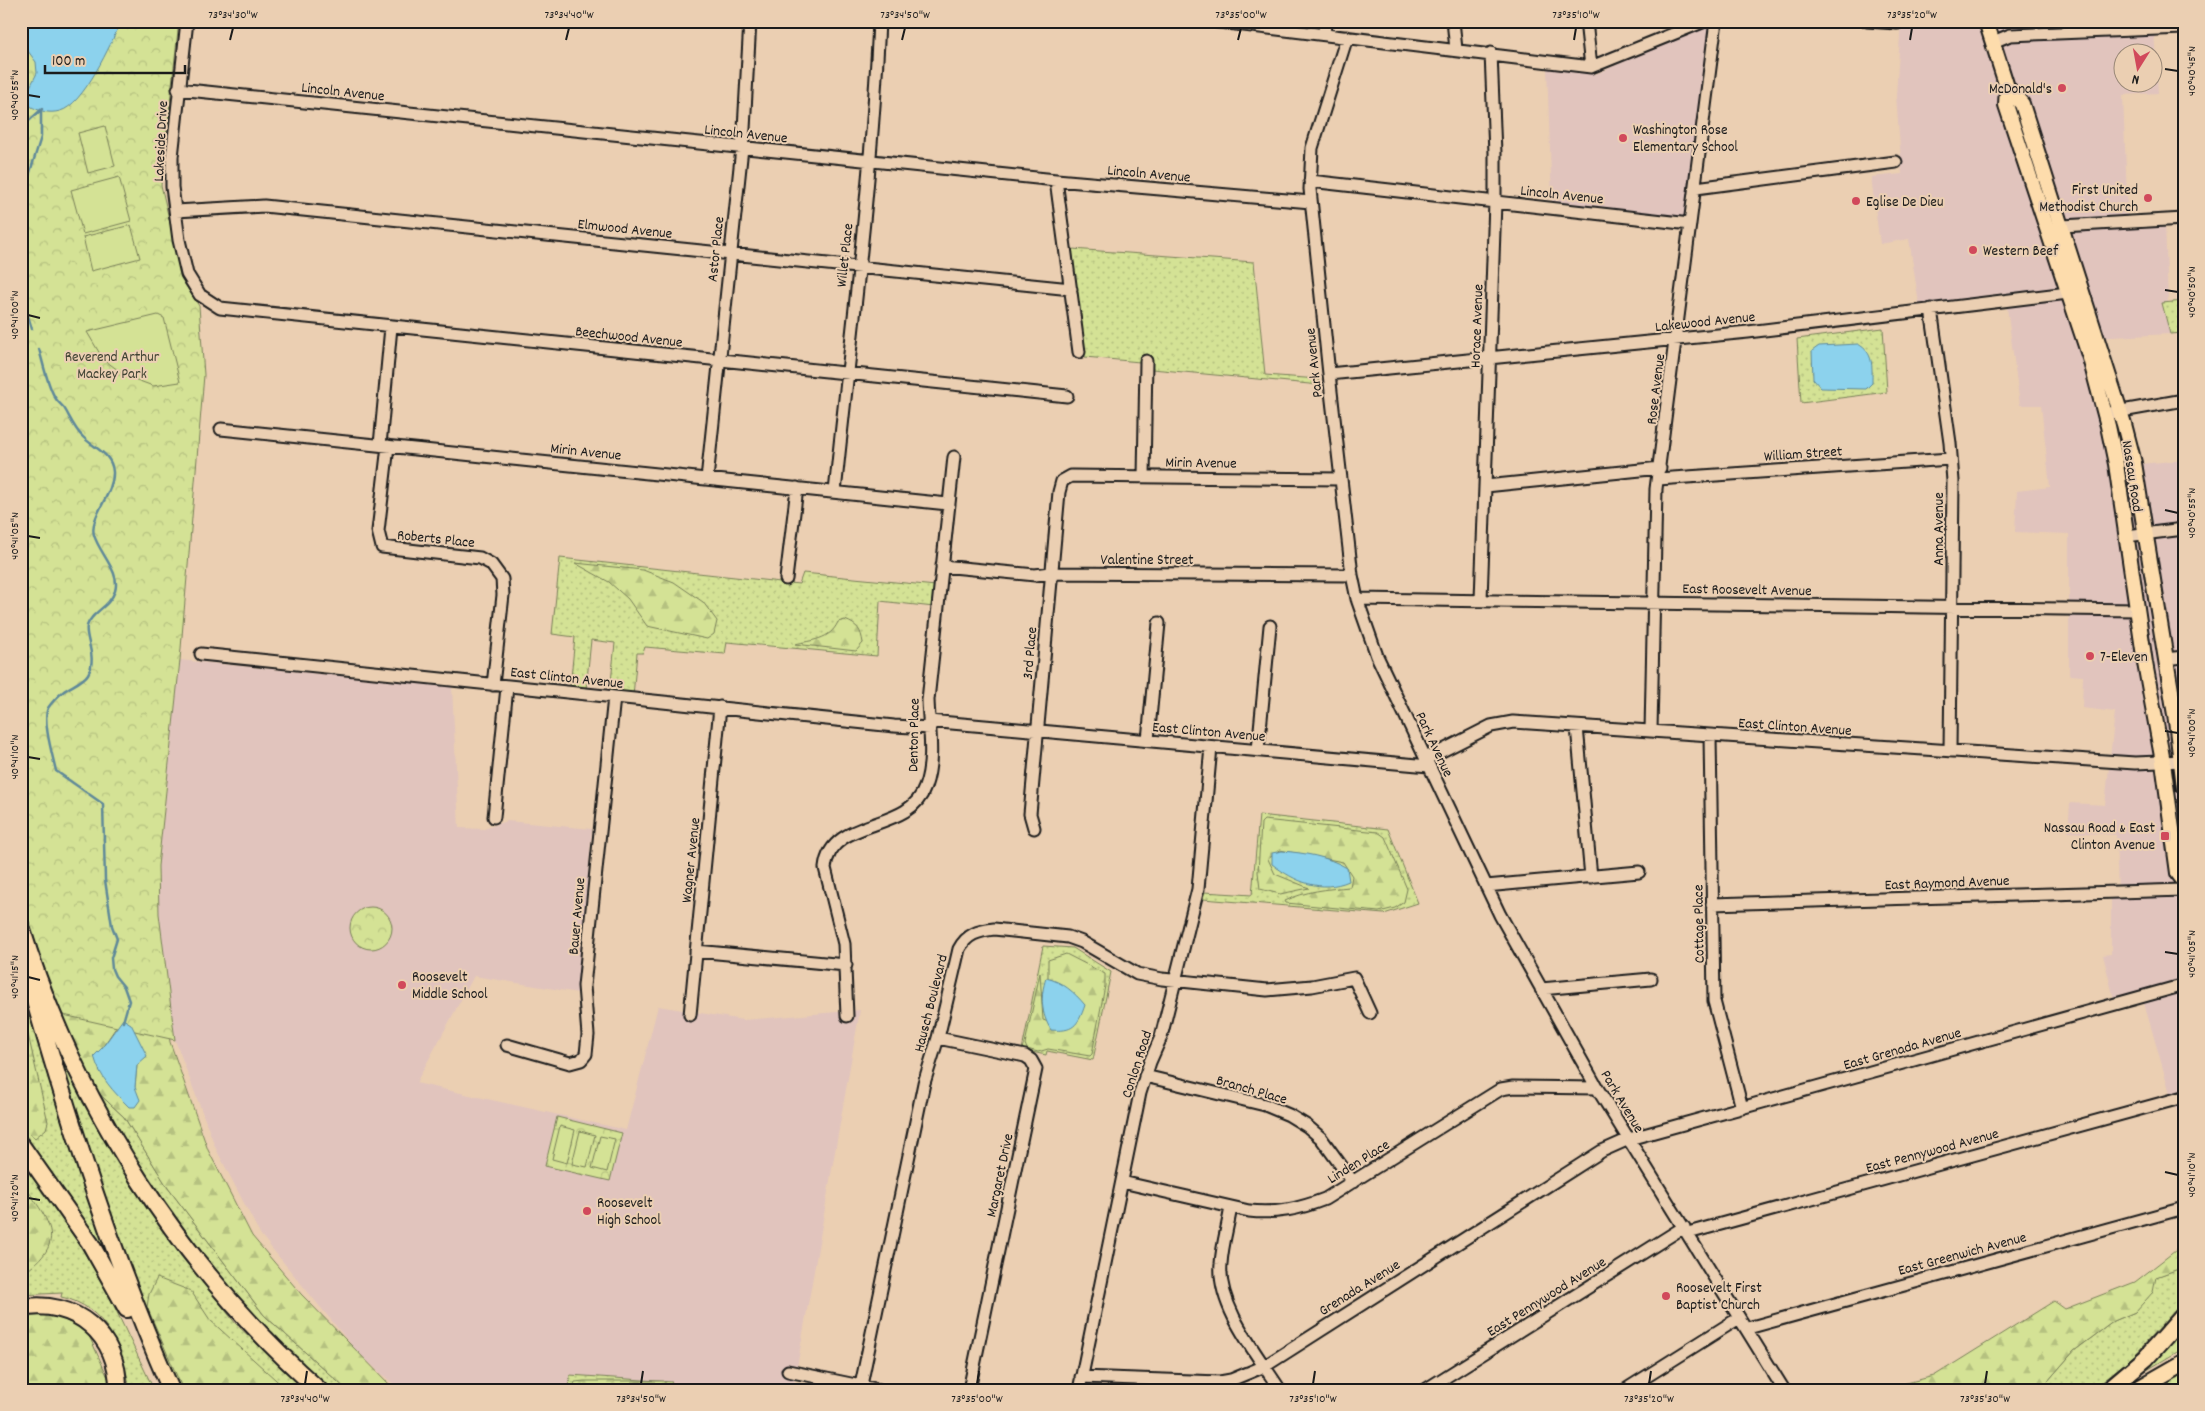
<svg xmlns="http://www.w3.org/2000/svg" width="2205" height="1411" font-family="Dekko,sans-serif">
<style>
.built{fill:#e1c4bd;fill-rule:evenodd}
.grass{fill:url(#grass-dots);stroke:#787f58}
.forest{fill:url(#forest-firs);stroke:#787f58;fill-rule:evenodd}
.park{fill:url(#park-crowns);stroke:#787f58}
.pitch{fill:#d4e295;stroke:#787f58}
.water{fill:#8cd2ed;stroke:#5f8999}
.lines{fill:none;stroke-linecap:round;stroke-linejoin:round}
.stream{stroke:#5f8999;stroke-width:2.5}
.minor-casing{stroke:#1c1c1c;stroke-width:15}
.major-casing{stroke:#1c1c1c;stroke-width:18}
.highway-casing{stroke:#1c1c1c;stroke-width:20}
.minor{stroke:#ebcfb2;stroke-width:11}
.major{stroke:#fddcac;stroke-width:14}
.highway{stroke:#fddcac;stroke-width:16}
.ticks{fill:none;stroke:#1c1c1c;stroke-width:2}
.poi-dot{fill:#d1495b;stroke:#ebcfb2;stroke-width:2}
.labels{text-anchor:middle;stroke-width:4;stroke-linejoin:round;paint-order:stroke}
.poi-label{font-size:15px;fill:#1c1c1c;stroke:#ebcfb2;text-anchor:start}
.street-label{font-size:15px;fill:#1c1c1c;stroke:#ebcfb2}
.park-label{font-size:15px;fill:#414434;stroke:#ebcfb2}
.neatline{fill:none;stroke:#1c1c1c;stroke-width:2}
.ticks-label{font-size:12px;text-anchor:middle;fill:#1c1c1c}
</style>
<defs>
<pattern id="grass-dots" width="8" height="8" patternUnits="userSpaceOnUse" patternTransform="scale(1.25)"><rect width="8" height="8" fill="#d4e295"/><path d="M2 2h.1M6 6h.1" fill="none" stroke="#b5c180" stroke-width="1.8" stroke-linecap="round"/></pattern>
<pattern id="forest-firs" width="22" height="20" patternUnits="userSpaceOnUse" patternTransform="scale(1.25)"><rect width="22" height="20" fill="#d4e295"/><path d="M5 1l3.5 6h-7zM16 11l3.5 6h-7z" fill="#b5c180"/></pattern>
<pattern id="park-crowns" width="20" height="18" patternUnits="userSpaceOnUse" patternTransform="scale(1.25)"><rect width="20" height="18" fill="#d4e295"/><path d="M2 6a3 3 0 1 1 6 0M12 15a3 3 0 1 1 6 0" fill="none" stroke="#b5c180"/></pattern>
</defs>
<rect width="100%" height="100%" fill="#ebcfb2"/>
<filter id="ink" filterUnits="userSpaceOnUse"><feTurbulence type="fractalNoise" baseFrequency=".02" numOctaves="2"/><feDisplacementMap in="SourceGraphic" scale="10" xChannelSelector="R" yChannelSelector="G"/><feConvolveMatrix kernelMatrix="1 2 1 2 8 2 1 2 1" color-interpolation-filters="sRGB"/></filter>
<g filter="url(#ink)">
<path class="built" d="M 1901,21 L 2065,21 L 2065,33 L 2154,30 L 2158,93 L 2123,95 L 2128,223 L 2165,221 L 2168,303 L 2162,303 L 2170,334 L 2094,338 L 2128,465 L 2184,460 L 2184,1127 L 2172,1100 L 2142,996 L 2115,1003 L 2103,955 L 2111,954 L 2111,895 L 2118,894 L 2116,835 L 2068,832 L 2070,803 L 2105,805 L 2115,712 L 2082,708 L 2083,676 L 2069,675 L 2069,534 L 2015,532 L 2017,491 L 2050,487 L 2041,405 L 2020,405 L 2005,293 L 1919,304 L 1909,239 L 1880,244 L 1871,177 L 1902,174 L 1896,95 ZM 2122,52 L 2152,52 L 2152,82 L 2122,82 Z
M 1714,22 L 1686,219 L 1552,203 L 1547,68 L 1596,74 Z
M 180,660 L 452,687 L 459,828 L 484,829 L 507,821 L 592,829 L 578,993 L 474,976 L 416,1083 L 626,1130 L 658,1006 L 743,1020 L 860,1010 L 793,1390 L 729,1390 L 672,1382 L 571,1376 L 569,1390 L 400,1390 L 359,1354 L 260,1234 L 216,1149 L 175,1040 L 159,914 L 158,866 Z"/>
<path class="grass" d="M 1072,249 L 1254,262 L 1265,375 L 1318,379 L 1320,385 L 1152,369 L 1151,363 L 1085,357 Z
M 2184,301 L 2184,333 L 2170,334 L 2162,303 Z
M 1883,328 L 1887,392 L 1801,403 L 1797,339 Z
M 560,558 L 799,584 L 803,573 L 936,586 L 934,607 L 880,601 L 877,656 L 727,642 L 725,654 L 645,647 L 643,653 L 637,653 L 633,696 L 610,692 L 615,643 L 591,640 L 586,689 L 570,688 L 575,637 L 552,634 Z
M 1259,815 L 1388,829 L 1418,903 L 1384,914 L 1203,899 L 1204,892 L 1252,895 Z
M 1043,946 L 1073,948 L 1111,972 L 1093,1060 L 1047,1051 L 1046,1055 L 1022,1050 Z
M 21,967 L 46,1054 L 121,1284 L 21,1141 Z
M 55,1032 L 106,1137 L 169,1238 L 236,1324 L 306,1390 L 178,1390 L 138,1297 L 50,1034 Z
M 91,1086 L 124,1117 L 168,1188 L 264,1315 L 347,1390 L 324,1390 L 201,1260 L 135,1166 Z
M 21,1159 L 79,1244 L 106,1289 L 154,1390 L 130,1390 C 123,1349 106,1306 61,1297 L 62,1293 L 21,1295 Z
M 2184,1267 L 2184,1300 L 2134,1356 L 2091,1390 L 2040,1390 L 2074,1351 L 2114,1321 L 2135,1312 L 2155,1277 Z
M 2184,1322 L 2184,1348 L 2132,1379 Z
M 2184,1373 L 2184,1390 L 2156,1390 Z
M 570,1375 L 672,1382 L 670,1390 L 569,1390 Z"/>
<path class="forest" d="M 575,563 L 643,570 L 674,582 L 703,602 L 717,621 L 714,634 L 707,639 L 647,626 L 628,599 L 609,582 Z
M 21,617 L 152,914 L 170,1042 L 208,1150 L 252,1236 L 301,1294 L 395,1390 L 347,1390 L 264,1315 L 168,1188 L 124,1117 L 91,1086 L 30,941 L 21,912 ZM 119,1023 L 137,1065 L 135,1087 L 94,1056 L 102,1048 Z
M 845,620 C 858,625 861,630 863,643 L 856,651 L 795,644 C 812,640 830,640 838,622 Z
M 1264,820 L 1378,832 L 1385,837 L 1407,889 L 1404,902 L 1395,908 L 1379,912 L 1286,903 L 1285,901 C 1305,891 1327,889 1350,887 L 1352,876 L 1343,862 L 1280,850 L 1268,859 L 1275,874 L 1309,888 L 1280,894 L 1260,889 L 1258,872 L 1261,823 Z
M 1066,954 L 1105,974 L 1105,986 L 1092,1054 L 1090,1056 L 1048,1049 L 1038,1052 L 1027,1049 L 1025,1044 L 1040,973 L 1043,1020 L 1057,1025 L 1048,984 L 1048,960 Z
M 21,1004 L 48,1122 L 46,1129 L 35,1138 L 21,1126 Z
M 21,1180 C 47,1221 72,1240 21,1275 Z
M 2184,1244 L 2184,1267 L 2156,1277 L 2153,1292 L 2135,1312 L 2114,1321 L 2074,1351 L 2040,1390 L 1879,1390 L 1934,1376 L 2054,1301 L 2065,1309 L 2135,1282 Z
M 157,1278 L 191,1291 L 210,1320 L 287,1390 L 183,1390 L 147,1307 L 149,1294 Z
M 50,1314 L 86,1329 L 110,1382 L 108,1390 L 21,1390 L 21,1318 Z
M 584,1381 L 664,1381 L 668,1387 L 668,1390 L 572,1390 L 575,1382 Z"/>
<path class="park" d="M 21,21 L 179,21 L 161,185 L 184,283 L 199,306 L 204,375 L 180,660 L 158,866 L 159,914 L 175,1040 L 59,1014 L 21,898 Z
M350 928a21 21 0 1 1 42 0a21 21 0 1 1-42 0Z
M 557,1117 L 622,1133 L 610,1181 L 545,1166 Z"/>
<path class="pitch" d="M 105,126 L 115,166 L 88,173 L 78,133 Z
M 119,177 L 131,221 L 83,234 L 71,190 Z
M 131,225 L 140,258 L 91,271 L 83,237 Z
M 158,315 L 164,318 L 180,382 L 153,386 L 126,376 L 103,359 L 87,332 Z
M 560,1126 L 575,1130 L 567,1163 L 552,1159 Z
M 580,1131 L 595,1135 L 587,1167 L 572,1164 Z
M 600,1136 L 615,1139 L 607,1172 L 592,1168 Z"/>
<path class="water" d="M 21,21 L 121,21 C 112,42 83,106 60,111 C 49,114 39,111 30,106 L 29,89 L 37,73 L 36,62 L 25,47 L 21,48 Z
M 1858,344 C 1874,353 1872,366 1872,383 L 1866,389 L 1821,388 L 1813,379 L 1812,351 L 1819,346 Z
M 1282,851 C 1304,853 1327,856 1347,868 L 1349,881 C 1321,893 1295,882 1272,864 L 1272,853 Z
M 1046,978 C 1063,982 1074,992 1085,1005 C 1078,1026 1073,1032 1051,1030 C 1041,1014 1040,996 1046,978 Z
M 123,1019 L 131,1024 L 147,1056 L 137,1065 L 135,1087 L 140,1100 L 135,1107 L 129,1107 C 113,1091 100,1078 94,1056 L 102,1048 Z"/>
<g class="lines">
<path class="stream" d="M 21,128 L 42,109
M 21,201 L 41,137 L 41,112
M 21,293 L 32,329
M 39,349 C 43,363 48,388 56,399 C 59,404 64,406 66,411 C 71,420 75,429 82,436 C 93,448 112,453 113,472 C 114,495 89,516 94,535 C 99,553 121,572 115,591 C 109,608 92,611 87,626 C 84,637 98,657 88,674 C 84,681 71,686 64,691 C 58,696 52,702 48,708 C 42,720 53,757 56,771 L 103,804 L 105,880 L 112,926 L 117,939 L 111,958 L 112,969 L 115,976 L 124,987 L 129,1001 L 123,1022"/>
<g class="minor-casing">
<path id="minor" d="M 187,21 L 172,157 L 172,187 L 179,240 L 187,274 L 200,295 L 220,308 L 1067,396
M 1211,21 L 1591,67 L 1705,21
M 1324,21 L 1325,34
M 1453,21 L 1456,49
M 1586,21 L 1591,67
M 1867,21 L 1897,23
M 1347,37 L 1312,148 L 1310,189 L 1329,374 L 1352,575 L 1357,599 L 1377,656 L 1500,915 L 1597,1088 L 1784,1390
M 1993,42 L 2010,35 L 2184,28
M 178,89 L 1056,180 L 1311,202
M 1056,180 L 1079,352
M 1310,181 L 1690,224
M 1696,188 L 1896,162
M 176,211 L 264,206 L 1071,289
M 2062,226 L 2184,219
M 1931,309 L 1950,443 L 1953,481 L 1950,751
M 1329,374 L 1748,332 L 2076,292
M 2105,414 L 2184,400
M 221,429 L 948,504
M 380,445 L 391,327
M 388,446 L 378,531 L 382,547 L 480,558 L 491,564 L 502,579 L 503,595 L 493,685
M 1144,477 L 1146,361
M 707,479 L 744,129 L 750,21
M 1658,479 L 1950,459
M 1486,486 L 1660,468
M 835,492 C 851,336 872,179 879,21
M 2126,536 L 2184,529
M 942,566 L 1035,575 L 1051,573 L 1352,575
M 786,579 L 797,488
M 1357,599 L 2137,610
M 1481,600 L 1495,202 L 1495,153 L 1491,53
M 201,654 L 894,726 L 930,728
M 2165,659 L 2184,657
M 929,721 L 1429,766
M 1577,727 L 1591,877
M 1651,731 L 1656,489 L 1716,21
M 1710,736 L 1714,1001 L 1742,1108
M 1148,740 L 1159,623
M 1258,750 L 1270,626
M 1426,759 L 1491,726 L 1513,722 L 2135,763 L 2184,761
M 494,817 L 507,687
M 1034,828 L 1030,814 L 1059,492 L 1062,481 L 1071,476 L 1341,479
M 1486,886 L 1639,872
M 1712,904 L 2184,890
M 696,951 L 846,965
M 1541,989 L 1651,979
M 690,1015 L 720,707
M 847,1016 L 844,944 L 825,868 C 831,815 909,834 925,787 C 935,759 929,729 928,700 L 954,457
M 938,1038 L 1025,1056 L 1031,1060 L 1036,1069 L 969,1390
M 507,1045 L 570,1063 L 581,1060 L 586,1054 L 588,1035 L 584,986 L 614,697
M 1145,1076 L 1265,1105 L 1289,1115 L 1307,1126 L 1321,1138 L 1353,1182
M 1122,1182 L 1249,1211 C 1276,1214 1299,1209 1325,1199 L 1501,1089 L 1513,1087 L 1597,1088
M 1231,1207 C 1228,1226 1222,1245 1221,1264 C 1217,1307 1258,1355 1280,1390
M 1688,1233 L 2184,1097
M 1748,1328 L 2184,1208
M 788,1371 L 880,1390
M 1081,1377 L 1220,1382 L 1231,1380 L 1265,1366 L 1602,1151 L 1629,1139 L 2184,985
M 860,1390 L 924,1083 L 938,1038 L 959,949 C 967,934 978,931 994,929 L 1068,937 L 1082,942 L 1137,974 L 1162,979 L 1267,990 L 1312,986 L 1354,978 L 1370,1013
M 1079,1390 L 1140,1093 L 1150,1062 L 1161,1037 L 1198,889 L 1211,747
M 1425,1390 L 1684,1227
M 1625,1390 L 1739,1318"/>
</g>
<g class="major-casing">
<path id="major" d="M 1986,21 L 2007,87 L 2006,105 L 2090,358 L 2108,426 L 2116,464 L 2145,663 L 2163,762 L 2178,873 L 2184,881
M 2007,87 L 2022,104 L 2124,424 L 2134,463 L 2176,721 L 2184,787"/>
</g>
<g class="highway-casing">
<path id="highway" d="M 21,927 C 75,1103 181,1268 319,1390
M 28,977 C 68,1117 112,1256 171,1390
M 21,1145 L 90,1243 L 127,1309
M 21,1308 C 75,1298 119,1335 118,1390
M 2108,1390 L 2146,1358 L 2184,1315
M 2137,1390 L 2184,1363"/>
</g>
<use href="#minor" class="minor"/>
<use href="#major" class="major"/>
<use href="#highway" class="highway"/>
</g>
</g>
<path class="ticks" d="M 230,40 L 233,28M 566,40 L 569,28M 902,40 L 905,28M 1238,40 L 1241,28M 1574,40 L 1576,28M 1910,40 L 1912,28M 2165,69 L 2178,71M 28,95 L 40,97M 2165,290 L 2178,292M 28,315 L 40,318M 2165,510 L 2178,513M 28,536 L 40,538M 2165,731 L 2178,733M 28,757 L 40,759M 2165,952 L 2178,954M 28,977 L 40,980M 2165,1172 L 2178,1175M 28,1198 L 40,1200M 305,1384 L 307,1371M 641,1384 L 643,1371M 977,1384 L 979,1371M 1313,1384 L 1315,1371M 1649,1384 L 1651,1371M 1985,1384 L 1987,1371"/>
<g class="poi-dot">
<circle cx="2062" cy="88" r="5"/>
<circle cx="1623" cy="138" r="5"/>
<circle cx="2148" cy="198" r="5"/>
<circle cx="1856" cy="201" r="5"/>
<circle cx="1973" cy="250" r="5"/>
<circle cx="2090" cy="656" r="5"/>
<rect x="2160" y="831" width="10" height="10" rx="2.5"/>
<circle cx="402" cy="985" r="5"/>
<circle cx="587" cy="1211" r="5"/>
<circle cx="1666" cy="1296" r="5"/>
</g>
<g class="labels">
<g class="poi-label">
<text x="2052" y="93" text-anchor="end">McDonald's</text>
<text x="1633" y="134">Washington Rose<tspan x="1633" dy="17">Elementary School</tspan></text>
<text x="2138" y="194" text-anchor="end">First United<tspan x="2138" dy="17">Methodist Church</tspan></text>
<text x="1866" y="206">Eglise De Dieu</text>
<text x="1983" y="255">Western Beef</text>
<text x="2100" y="661">7-Eleven</text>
<text x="2155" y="832" text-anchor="end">Nassau Road &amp; East<tspan x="2155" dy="17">Clinton Avenue</tspan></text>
<text x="412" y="981">Roosevelt<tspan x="412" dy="17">Middle School</tspan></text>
<text x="597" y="1207">Roosevelt<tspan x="597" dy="17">High School</tspan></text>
<text x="1676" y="1292">Roosevelt First<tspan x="1676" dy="17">Baptist Church</tspan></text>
</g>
<g class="street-label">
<text transform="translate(343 91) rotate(6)" y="5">Lincoln Avenue</text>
<text transform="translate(746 133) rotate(6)" y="5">Lincoln Avenue</text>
<text transform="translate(160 141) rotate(-87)" y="5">Lakeside Drive</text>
<text transform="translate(1149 173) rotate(5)" y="5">Lincoln Avenue</text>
<text transform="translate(1562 194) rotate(6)" y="5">Lincoln Avenue</text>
<text transform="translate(625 228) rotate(6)" y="5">Elmwood Avenue</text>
<text transform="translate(715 249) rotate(-84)" y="5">Astor Place</text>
<text transform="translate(844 255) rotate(-84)" y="5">Willet Place</text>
<text transform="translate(1705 321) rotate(-6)" y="5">Lakewood Avenue</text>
<text transform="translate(1476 326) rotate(-88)" y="5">Horace Avenue</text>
<text transform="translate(629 336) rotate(6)" y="5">Beechwood Avenue</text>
<text transform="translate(1313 363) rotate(-96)" y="5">Park Avenue</text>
<text transform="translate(1655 389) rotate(-83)" y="5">Rose Avenue</text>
<text transform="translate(586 451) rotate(6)" y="5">Mirin Avenue</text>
<text transform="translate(1803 453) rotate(-4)" y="5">William Street</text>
<text transform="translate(1201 462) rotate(1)" y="5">Mirin Avenue</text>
<text transform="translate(2133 476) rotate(81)" y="5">Nassau Road</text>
<text transform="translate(1938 529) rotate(-90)" y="5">Anna Avenue</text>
<text transform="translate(436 538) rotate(6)" y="5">Roberts Place</text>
<text x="1147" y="564">Valentine Street</text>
<text transform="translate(1747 589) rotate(1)" y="5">East Roosevelt Avenue</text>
<text transform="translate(1029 653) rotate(-85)" y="5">3rd Place</text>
<text transform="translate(567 677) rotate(6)" y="5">East Clinton Avenue</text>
<text transform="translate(1795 726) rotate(4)" y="5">East Clinton Avenue</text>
<text transform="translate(1209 731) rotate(5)" y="5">East Clinton Avenue</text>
<text transform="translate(913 735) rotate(-89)" y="5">Denton Place</text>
<text transform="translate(1435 744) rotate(65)" y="5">Park Avenue</text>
<text transform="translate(690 860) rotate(-84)" y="5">Wagner Avenue</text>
<text transform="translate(1947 882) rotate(-2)" y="5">East Raymond Avenue</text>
<text transform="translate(576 916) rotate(-85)" y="5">Bauer Avenue</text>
<text transform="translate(1698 924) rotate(-91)" y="5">Cottage Place</text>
<text transform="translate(930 1003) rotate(-76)" y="5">Hausch Boulevard</text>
<text transform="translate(1902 1048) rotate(-16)" y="5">East Grenada Avenue</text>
<text transform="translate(1136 1064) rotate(-72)" y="5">Conlon Road</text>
<text transform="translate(1252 1089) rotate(16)" y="5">Branch Place</text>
<text transform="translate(1623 1101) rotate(59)" y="5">Park Avenue</text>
<text transform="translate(1932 1150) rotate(-15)" y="5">East Pennywood Avenue</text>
<text transform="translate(1358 1161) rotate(-32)" y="5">Linden Place</text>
<text transform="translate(999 1175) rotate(-78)" y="5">Margaret Drive</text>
<text transform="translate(1962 1253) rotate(-15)" y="5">East Greenwich Avenue</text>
<text transform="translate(1359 1287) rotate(-32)" y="5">Grenada Avenue</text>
<text transform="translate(1546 1296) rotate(-32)" y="5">East Pennywood Avenue</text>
</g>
<g class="park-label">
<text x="112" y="361">Reverend Arthur<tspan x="112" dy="17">Mackey Park</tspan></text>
</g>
</g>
<rect width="2205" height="1411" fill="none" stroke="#ebcfb2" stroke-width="55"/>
<g transform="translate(2138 68) rotate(191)"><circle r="24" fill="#ebcfb2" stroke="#988776"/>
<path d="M0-4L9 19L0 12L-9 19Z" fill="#d1495b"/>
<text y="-8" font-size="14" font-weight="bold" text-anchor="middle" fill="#1c1c1c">N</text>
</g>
<path d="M45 65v8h140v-8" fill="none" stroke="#1c1c1c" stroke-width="2.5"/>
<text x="52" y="65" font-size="15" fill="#1c1c1c" stroke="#ebcfb2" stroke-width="4" paint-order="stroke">100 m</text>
<rect x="28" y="28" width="2150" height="1356" class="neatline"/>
<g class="ticks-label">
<text x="233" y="18">73°34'30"W</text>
<text x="569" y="18">73°34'40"W</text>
<text x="905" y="18">73°34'50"W</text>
<text x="1241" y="18">73°35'00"W</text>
<text x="1576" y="18">73°35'10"W</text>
<text x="1912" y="18">73°35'20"W</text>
<text transform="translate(2191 71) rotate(-90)" y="4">40°40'45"N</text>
<text transform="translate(14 95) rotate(-90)" y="4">40°40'55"N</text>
<text transform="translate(2191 292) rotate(-90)" y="4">40°40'50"N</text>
<text transform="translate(14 315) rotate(-90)" y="4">40°41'00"N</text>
<text transform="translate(2191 513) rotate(-90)" y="4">40°40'55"N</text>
<text transform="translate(14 536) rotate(-90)" y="4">40°41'05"N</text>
<text transform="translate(2191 733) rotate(-90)" y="4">40°41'00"N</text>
<text transform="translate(14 757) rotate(-90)" y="4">40°41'10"N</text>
<text transform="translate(2191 954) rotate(-90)" y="4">40°41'05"N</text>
<text transform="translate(14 977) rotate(-90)" y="4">40°41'15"N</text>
<text transform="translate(2191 1175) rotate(-90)" y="4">40°41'10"N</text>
<text transform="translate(14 1198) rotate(-90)" y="4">40°41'20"N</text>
<text x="305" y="1402">73°34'40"W</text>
<text x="641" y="1402">73°34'50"W</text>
<text x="977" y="1402">73°35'00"W</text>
<text x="1313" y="1402">73°35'10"W</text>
<text x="1649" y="1402">73°35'20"W</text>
<text x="1985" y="1402">73°35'30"W</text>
</g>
</svg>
